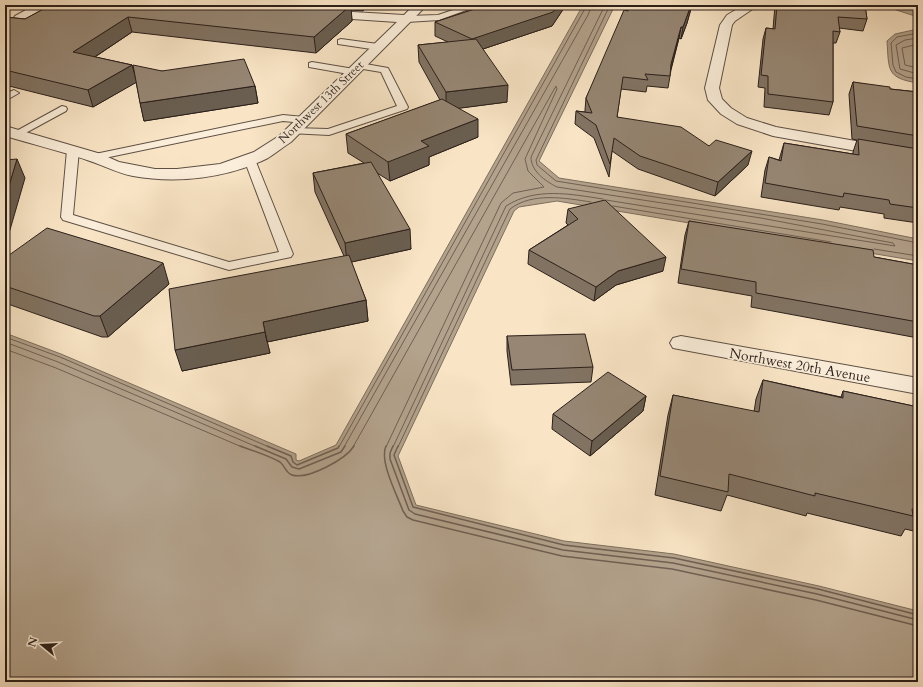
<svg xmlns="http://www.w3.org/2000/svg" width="923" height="687" font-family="Cardo,serif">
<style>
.water{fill:#b3a28c;stroke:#7d6e5e}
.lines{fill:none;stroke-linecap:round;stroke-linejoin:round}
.shore-far1{stroke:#6f6053;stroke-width:1}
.shore{stroke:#6f6053;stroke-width:1.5}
.lane-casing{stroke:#5e5045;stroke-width:2}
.street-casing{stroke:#5e5045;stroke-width:2}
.lane{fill:#fbeeda;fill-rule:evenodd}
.street{fill:#fbeeda;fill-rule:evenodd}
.wall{fill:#817363;stroke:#2b1f1a}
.shaded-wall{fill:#695e50;stroke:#2b1f1a}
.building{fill:#968673;stroke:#2b1f1a}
.labels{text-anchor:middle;stroke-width:3.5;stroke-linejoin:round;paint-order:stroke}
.far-street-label{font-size:12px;fill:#2b1f1a;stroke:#fbeeda}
.street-label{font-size:14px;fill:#2b1f1a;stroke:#fbeeda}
</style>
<rect width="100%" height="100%" fill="#f9e5c6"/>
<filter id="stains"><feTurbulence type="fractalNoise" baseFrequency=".005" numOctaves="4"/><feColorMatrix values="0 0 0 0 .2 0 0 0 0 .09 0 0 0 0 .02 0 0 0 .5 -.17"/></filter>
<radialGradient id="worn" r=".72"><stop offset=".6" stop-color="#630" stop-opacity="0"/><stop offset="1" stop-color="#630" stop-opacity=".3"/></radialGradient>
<path class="water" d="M 583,5 L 615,5 L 539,161 L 559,178 L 823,220 L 918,239 L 918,261 L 557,201 L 519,207 L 514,211 L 398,456 L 416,505 L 564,541 L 674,554 L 819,586 L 918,611 L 918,682 L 5,682 L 5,333 L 61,354 L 296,454 L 296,460 L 299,461 L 336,445 Z
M 881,5 L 918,5 L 918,17 Z
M 918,29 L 918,83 C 886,78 889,70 887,41 L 895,34 Z"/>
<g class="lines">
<path class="shore-far1" d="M 605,5 L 531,157 C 531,171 545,181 557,187 L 761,218 L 893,243 L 895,246 L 606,200
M 610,5 L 536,160 L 537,165 L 556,181 L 822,224 L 918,243
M 918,33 L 897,37 L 891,43 L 893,65 L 896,72 L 906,77 L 918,79
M 918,38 L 905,40 L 896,45 L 900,69 L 918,74
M 918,44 L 902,48 L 905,65 L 918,68
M 613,206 L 831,242
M 874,249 L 918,256
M 5,337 L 60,357 L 269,447
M 5,342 L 58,362 L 257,447
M 5,349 L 56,368 L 242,447
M 339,447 L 587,5
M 344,447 L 588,15 L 592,5
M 353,447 L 556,86 L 557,89 L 525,159 L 528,171 L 544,187 L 513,193 L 501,203 L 386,447
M 393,447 L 506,206 C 536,187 570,194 603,199
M 398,447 L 510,209 C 532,192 565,198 591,202"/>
<path class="shore" d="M 240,446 C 253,451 268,455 280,462 C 285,466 286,473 292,475 C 308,480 346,459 354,446
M 255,446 L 286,459 L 292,467 L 299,469 L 341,452 L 345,446
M 267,446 L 291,456 L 293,462 L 297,465 L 338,448 L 339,446
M 386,446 C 379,461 397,495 403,511 L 407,517 L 413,520 L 562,556 L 672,569 L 816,600 L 918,626
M 393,446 L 390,453 L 390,459 L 409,510 L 415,514 L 563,550 L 673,563 L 817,594 L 918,620
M 398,446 L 394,455 L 413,507 L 564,545 L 674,558 L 818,589 L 918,615"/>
<g class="lane-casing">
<path id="lane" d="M 468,5 L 480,5 L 439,20 L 407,22 L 403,19 L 407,16 L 438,15 Z
M 341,39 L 378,44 L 382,47 L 378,50 L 338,44 L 338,40 Z
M 312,62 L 354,69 L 359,72 L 354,75 L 309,67 L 309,63 Z
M 360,63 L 388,68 L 408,107 L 407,109 L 329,135 L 289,133 L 288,131 L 293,128 L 328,129 L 397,106 L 381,72 L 357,68 L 357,64 Z
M 14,90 L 19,93 L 5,101 L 5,94 Z
M 62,106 L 66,107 L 67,109 L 66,111 L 20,136 L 16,137 L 11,134 Z
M 283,115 L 304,117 L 309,120 L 304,123 L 283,121 L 95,160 L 89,157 L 95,154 Z
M 73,147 L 79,150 L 73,215 L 229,262 L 279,252 L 244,159 L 250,156 L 254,157 L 293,254 L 291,257 L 229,270 L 63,220 L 61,217 L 67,150 Z"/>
</g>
<g class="street-casing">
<path id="street" d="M 35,5 L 50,5 L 23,22 L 15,22 L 13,19 L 15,16 Z
M 414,5 L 427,5 L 291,142 C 283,147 276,153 268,158 C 228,178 177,184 133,176 C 117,173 103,165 87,160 C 60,151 32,144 5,136 L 5,126 L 101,154 L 119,162 L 155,169 L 177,169 L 220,164 L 254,152 L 279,136 L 397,22 L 322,17 L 316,13 L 318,10 L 404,15 Z
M 744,5 L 757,6 L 735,21 L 732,25 L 719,88 L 722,99 L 731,108 L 747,118 L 776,127 L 918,152 L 918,162 L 773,136 L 737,124 L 721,114 L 708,100 L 705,88 L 720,25 L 727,15 Z
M 681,336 L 918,378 L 918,394 L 673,348 L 670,343 L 673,338 Z"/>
</g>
<use href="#lane" class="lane"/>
<use href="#street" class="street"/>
</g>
<path class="wall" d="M 51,5 L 369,5 L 363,11 L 351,10 L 352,21 L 316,53 L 132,32 L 95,57 L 132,65 L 135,75 L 162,71 L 255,86 L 258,103 L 144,121 L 136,82 L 93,107 L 5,85 L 5,17 L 25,19 Z
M 487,5 L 566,5 L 552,26 L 483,49 L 507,102 L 459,108 L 478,137 L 429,157 L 429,165 L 390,181 L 377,173 L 411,249 L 351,262 L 366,300 L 368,321 L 267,342 L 270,353 L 182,371 L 344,256 L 315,192 L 313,173 L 364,163 L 348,153 L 346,134 L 440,100 L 419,62 L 418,45 L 448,42 L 435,36 L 435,22 Z
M 630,5 L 692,5 L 687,23 L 681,39 L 679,38 L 671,70 L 668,88 L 647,86 L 646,92 L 621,89 L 617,117 L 709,146 L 748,165 L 715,196 L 638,169 L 612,151 L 609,177 L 594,138 L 575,124 L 576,111 L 585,112 L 585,110 L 586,98 Z
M 775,5 L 865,5 L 867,19 L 863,31 L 839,28 L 840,32 L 836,43 L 833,43 L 833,102 L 829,115 L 764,107 L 765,88 L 758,87 L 763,39 L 766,28 L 773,29 Z
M 853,82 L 890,89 L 918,92 L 918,223 L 884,218 L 884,214 L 840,207 L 839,210 L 761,197 L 765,170 L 769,157 L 779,160 L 784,143 L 853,154 L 853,152 L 857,140 L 852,139 L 849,94 Z
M 568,209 L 663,271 L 616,285 L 594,301 L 528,264 L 529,250 L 568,225 L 566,223 Z
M 689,221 L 874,257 L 918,265 L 918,338 L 751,307 L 752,296 L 678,283 L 685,235 Z
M 5,258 L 169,284 L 108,337 L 102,337 L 5,303 Z
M 507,336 L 593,367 L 591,382 L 511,385 L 507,351 Z
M 763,380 L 841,397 L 843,391 L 918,407 L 918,532 L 905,529 L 901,536 L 807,513 L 806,516 L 727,495 L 721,511 L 655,495 L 668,415 L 673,395 L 754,412 L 756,399 Z
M 646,396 L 643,411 L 590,456 L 552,429 L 553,414 Z"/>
<path class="shaded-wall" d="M 351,5 L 352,21 L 316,53 L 314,37 Z
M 362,5 L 369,5 L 363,11 Z
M 558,5 L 566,5 L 552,26 L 471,53 L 472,39 Z
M 691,5 L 692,5 L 687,23 L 681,39 L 683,27 Z
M 128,17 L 132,32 L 78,68 L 73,52 Z
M 681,27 L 679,38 L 669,76 L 671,64 Z
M 132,65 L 137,82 L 93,107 L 88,90 Z
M 508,85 L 507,102 L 446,110 L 446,92 Z
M 255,86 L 258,103 L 144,121 L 140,103 Z
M 478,119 L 478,137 L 429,157 L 429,165 L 390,181 L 388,162 L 421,141 Z
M 752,151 L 748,165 L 715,196 L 718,182 Z
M 17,159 L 25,178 L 5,247 L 5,199 Z
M 410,229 L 411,249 L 347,263 L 345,243 Z
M 666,257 L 663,271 L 616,285 L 594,301 L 596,287 L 618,271 Z
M 163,263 L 169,284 L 108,337 L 100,316 Z
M 366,300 L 368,321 L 267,342 L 263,322 Z
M 265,332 L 270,353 L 182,371 L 175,350 Z
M 646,396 L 643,411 L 590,456 L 592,441 Z"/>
<path class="building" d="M 51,5 L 351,5 L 314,37 L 128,17 L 73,52 L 132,65 L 88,90 L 5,70 L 5,17 L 25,19 Z
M 487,5 L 558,5 L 553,12 L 472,39 L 435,22 Z
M 630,5 L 691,5 L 683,27 L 681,27 L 671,64 L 670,76 L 645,74 L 648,80 L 623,77 L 617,117 L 681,127 L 709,146 L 716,140 L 752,151 L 718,182 L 640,156 L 614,138 L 610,164 L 596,125 L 576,111 L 592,113 L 586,98 L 624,10 L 628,11 Z
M 777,5 L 865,5 L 867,19 L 838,17 L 840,32 L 833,31 L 833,102 L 768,94 L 768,76 L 761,75 L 766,28 L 775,29 Z
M 476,39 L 508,85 L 446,92 L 418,45 Z
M 244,59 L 255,86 L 140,103 L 133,65 L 162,71 Z
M 853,82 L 890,87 L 890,89 L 918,92 L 918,136 L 857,126 Z
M 442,99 L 478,119 L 421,141 L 429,146 L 388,162 L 346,134 Z
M 858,139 L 918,149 L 918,208 L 890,204 L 889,200 L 844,193 L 843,197 L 765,183 L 769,157 L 781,161 L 784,143 L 859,155 Z
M 17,159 L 5,199 L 5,160 Z
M 371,162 L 410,229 L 345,243 L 313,173 Z
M 605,200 L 666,257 L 618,271 L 596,287 L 529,250 L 578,219 L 568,209 Z
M 689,221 L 873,250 L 874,257 L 918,265 L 918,322 L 756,293 L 756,282 L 681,269 Z
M 47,228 L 163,263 L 100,316 L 94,316 L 5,286 L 5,270 L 6,269 L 5,269 L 5,258 Z
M 349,255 L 366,300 L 263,322 L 265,332 L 175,350 L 169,289 Z
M 585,334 L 593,367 L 512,370 L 507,336 Z
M 608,372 L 646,396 L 592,441 L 553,414 Z
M 763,380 L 843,398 L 843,391 L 918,407 L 918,510 L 912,509 L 913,516 L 815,493 L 815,496 L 729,474 L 728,492 L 660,476 L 673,395 L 759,412 Z"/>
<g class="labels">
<g class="far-street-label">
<text transform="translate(321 102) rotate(-44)" y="4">Northwest 13th Street</text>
</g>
<g class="street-label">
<text transform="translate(800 365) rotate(10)" y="5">Northwest 20th Avenue</text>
</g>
</g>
<rect width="923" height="687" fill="none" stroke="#f9e5c6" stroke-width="20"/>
<rect x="6" y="6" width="911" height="675" fill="none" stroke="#2b1f1a" stroke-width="2"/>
<rect x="10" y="10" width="903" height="667" fill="none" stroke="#2b1f1a"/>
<g transform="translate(42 645) rotate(288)" stroke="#fbeeda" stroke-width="3" paint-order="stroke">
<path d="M0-3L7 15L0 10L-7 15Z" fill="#2b1f1a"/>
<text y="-6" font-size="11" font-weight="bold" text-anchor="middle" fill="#2b1f1a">N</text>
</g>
<rect width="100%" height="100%" filter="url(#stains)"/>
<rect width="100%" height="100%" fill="url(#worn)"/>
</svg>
